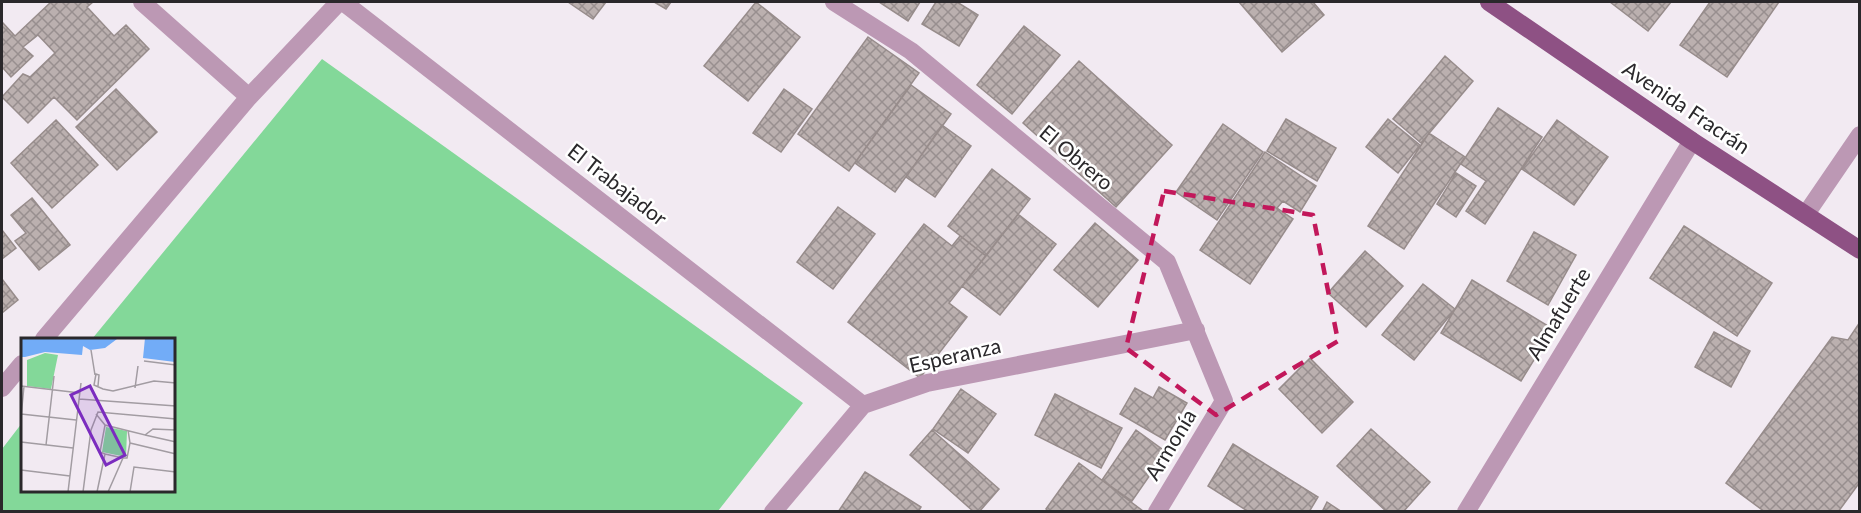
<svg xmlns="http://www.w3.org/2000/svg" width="1861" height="513" font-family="Lato,sans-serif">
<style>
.park{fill:#83d899}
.building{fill:url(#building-cross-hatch);stroke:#978c8b;stroke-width:1.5}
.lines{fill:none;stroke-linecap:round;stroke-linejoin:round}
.minor{stroke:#bc98b4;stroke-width:18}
.major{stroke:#8e5184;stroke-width:18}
.marked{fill:none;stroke:#c2185b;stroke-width:4.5;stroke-dasharray:12 8;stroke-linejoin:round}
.labels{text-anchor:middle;stroke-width:5;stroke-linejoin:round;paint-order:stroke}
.street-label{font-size:21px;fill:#2a282b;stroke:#fff}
.inset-road{fill:none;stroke:#a29ca2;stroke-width:1.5}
.view{fill:#7b2cbf;fill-opacity:0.15;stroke:#7b2cbf;stroke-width:3}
.inset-edge{fill:none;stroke:#2a282b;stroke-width:3}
</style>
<defs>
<pattern id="building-cross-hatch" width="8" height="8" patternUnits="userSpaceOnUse" patternTransform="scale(1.5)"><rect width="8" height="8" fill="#bbb0af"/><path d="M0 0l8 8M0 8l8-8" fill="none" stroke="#988f8f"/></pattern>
</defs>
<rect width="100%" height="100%" fill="#f2eaf2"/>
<path class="park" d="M 322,59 L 803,403 L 718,511 L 2,511 L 2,449 L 22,423 L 22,490 L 174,490 L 174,339 L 92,339 Z"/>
<path class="building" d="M 51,2 L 93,2 L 87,7 L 114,36 L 126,25 L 149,49 L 77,120 L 54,97 L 28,123 L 2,97 L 23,74 L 30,77 L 55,53 L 38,35 L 23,47 L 33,56 L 11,77 L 2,67 L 2,22 L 15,36 Z
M 568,2 L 606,2 L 593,19 Z
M 654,2 L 671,2 L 666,9 Z
M 756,2 L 800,37 L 748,101 L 704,66 Z
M 879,2 L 920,2 L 908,21 Z
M 936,2 L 957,2 L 978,15 L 959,46 L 922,24 Z
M 1239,2 L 1313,2 L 1324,15 L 1282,52 Z
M 1610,2 L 1671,2 L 1648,31 Z
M 1710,2 L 1779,2 L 1727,77 L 1680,45 Z
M 1024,26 L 1060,55 L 1012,114 L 977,85 Z
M 868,37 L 919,73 L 849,171 L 798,134 Z
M 1445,56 L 1473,81 L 1421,143 L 1393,119 Z
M 1079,61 L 1172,145 L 1116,207 L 1023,123 Z
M 911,85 L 951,114 L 895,192 L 855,163 Z
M 116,89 L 157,132 L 117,170 L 76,127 Z
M 784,89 L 812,109 L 781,152 L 753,133 Z
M 1498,108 L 1542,137 L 1485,224 L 1466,211 L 1486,181 L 1461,164 Z
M 1286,119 L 1336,148 L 1317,181 L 1267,151 Z
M 1388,119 L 1420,145 L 1398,173 L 1366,147 Z
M 56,120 L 98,165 L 52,208 L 11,163 Z
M 1557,120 L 1608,157 L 1574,205 L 1522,169 Z
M 1223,124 L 1263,152 L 1217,220 L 1176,192 Z
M 942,125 L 971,146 L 935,197 L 906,177 Z
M 1429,133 L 1465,157 L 1404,249 L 1368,226 Z
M 1265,152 L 1316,186 L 1300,212 L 1283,201 L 1277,208 L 1293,219 L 1250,284 L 1200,250 Z
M 992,169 L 1030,199 L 986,256 L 948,226 Z
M 1456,173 L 1476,186 L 1456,217 L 1437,204 Z
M 32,198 L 70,245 L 39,270 L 15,241 L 26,233 L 11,215 Z
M 838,207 L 875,234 L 833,289 L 797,262 Z
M 1018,214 L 1056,244 L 1000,315 L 962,286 Z
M 1095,223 L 1138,260 L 1098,307 L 1054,270 Z
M 924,224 L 952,246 L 960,236 L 986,256 L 949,303 L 967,317 L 920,378 L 848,322 Z
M 1684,226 L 1772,283 L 1737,336 L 1650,278 Z
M 2,230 L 16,248 L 2,259 Z
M 1534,232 L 1576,255 L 1548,305 L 1507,281 Z
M 1365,251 L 1403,286 L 1366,327 L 1328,293 Z
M 2,279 L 18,300 L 2,313 Z
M 1472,280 L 1553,329 L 1521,381 L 1441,333 Z
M 1423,284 L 1455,309 L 1414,360 L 1382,335 Z
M 1860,322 L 1860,482 L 1838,512 L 1765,512 L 1726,483 L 1832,337 L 1848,340 Z
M 1714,332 L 1750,351 L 1731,387 L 1695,367 Z
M 1310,358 L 1353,402 L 1322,433 L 1279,389 Z
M 1159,387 L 1187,403 L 1165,440 L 1120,414 L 1135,388 L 1153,398 Z
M 961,389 L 996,414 L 968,453 L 933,429 Z
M 1055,394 L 1122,428 L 1101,468 L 1035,435 Z
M 1371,429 L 1430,482 L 1403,512 L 1387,512 L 1337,466 Z
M 932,430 L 999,489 L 979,512 L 974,512 L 910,455 Z
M 1136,430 L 1166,452 L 1132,501 L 1102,480 Z
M 1233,444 L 1318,497 L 1309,512 L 1249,512 L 1208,486 Z
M 1079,463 L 1143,511 L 1142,512 L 1049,512 L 1046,509 Z
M 865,472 L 921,507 L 918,512 L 838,512 Z
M 1327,502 L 1342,512 L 1322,512 Z"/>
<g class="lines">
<path class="minor" d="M 142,2 L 249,97 L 339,2
M 343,2 L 863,405
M 834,2 L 911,51 L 1167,262 L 1224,401 L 1157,512
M 1806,214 L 1860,135
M 44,339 L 249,97
M 2,388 L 22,364
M 773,512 L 863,405 L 927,383 L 1196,330
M 1466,512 L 1692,141"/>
<path class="major" d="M 1489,2 L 1692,141 L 1860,250"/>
</g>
<path class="marked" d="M 1164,191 L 1313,215 L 1338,341 L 1216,415 L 1126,348 Z"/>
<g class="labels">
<g class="street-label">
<text transform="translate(1686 108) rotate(34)" y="7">Avenida Fracrán</text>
<text transform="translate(1076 158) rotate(40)" y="7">El Obrero</text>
<text transform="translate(617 185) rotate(38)" y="7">El Trabajador</text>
<text transform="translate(1559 314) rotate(-59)" y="7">Almafuerte</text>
<text transform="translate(955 356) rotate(-13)" y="7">Esperanza</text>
<text transform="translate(1171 445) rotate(-59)" y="7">Armonía</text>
</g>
</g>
<g transform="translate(21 338)">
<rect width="154" height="154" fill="#f2eaf2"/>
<path d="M 24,15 L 37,17 L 30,51 L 6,48 L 6,22 ZM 85,89 L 106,93 L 105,119 L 81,114 Z" fill="#83d899"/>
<path d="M 0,0 L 108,0 L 96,1 L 84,10 L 69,12 L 62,8 L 61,17 L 24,14 L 4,19 L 0,19 ZM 124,0 L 154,0 L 154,24 L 122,20 Z" fill="#72acf7"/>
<path class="inset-road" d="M 70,12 L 74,37M 123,23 L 155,27M 0,48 L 59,55M 77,48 L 78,37 L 75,36 L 73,47 L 82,51 L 92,53 L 133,43 L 155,45M 114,50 L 117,28M 58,61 L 155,68M 0,76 L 55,82M 75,76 L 84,87 L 124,97 L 132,91 L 155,92M 0,79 L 3,48M 124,97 L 155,104M 0,104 L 52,110M 109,105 L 155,116M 25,107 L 33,38M 84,116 L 102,120M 0,132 L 49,138M 47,154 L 60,45M 62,154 L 70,92 L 77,74 L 155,81M 76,154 L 84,116 L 79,114 L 84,87M 87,154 L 102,120 L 106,120 L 109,105 L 107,92M 109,154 L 113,129 L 155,134"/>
<path class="view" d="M 69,48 L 104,117 L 85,127 L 50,57 Z"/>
<rect width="154" height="154" class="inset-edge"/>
</g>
<rect width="1861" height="513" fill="none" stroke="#2a282b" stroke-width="6"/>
</svg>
